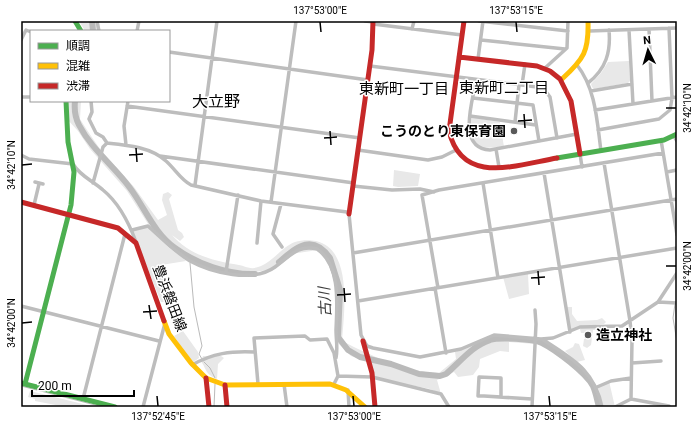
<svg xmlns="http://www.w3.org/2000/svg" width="698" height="428" font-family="Roboto,'Noto Sans JP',sans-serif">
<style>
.green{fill:#e8e8e8}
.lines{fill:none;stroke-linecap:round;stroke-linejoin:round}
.stream{stroke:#bababa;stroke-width:1}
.river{stroke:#bababa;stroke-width:6}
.street{stroke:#bdbdbd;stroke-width:3.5}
.fast{stroke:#4caf50;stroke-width:5}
.slow{stroke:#ffc107;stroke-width:5}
.jam{stroke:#c62828;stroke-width:5}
.ticks{fill:none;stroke:#000;stroke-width:1.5}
.poi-dot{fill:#595959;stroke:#fff;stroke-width:1.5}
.labels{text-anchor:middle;stroke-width:3;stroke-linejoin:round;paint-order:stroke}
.poi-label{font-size:14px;font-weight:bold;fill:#000;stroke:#fff;text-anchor:end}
.street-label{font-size:14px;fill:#000;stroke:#fff}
.neighbourhood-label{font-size:15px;fill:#000;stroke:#fff}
.water-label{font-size:15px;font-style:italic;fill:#3d3d3d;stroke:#fff}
.quarter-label{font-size:16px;fill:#000;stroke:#fff}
.neatline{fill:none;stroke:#000;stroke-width:1.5}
.ticks-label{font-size:10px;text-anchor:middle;fill:#000}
</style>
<rect width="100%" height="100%" fill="#fff"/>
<path class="green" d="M 79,21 L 96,21 L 98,31 L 85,31 Z
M 629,61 L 630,81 L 628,83 L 594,89 L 592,87 L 591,84 L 601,73 L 608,62 Z
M 68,101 L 81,101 L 80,119 L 87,130 L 100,149 L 134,187 L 158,220 L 167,215 L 162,200 L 163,194 L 168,192 L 172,195 L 169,199 L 178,230 L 182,233 L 184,237 L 180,241 L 172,235 C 189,255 214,261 239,265 C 244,266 250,269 254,268 C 270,266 281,247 295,242 C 301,240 310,240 316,241 C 353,249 344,313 342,341 C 372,356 405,372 439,373 L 456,359 L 455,352 L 495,335 L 536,338 L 535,344 L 509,342 L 509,352 L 500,351 L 480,359 L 479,367 L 473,375 L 458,377 L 454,372 L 437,380 L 441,394 L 430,389 L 372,377 L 368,362 L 351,356 L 337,342 C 337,308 342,277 318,250 L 291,254 L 268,270 L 246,273 L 208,268 L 185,258 L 189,257 L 179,253 L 166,243 L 186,261 L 161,265 L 166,302 L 161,302 L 132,230 L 150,227 L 127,191 L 90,149 L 78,131 L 67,119 Z
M 470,117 L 500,122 L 504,147 L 480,148 L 471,140 Z
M 394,170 L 420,174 L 418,186 L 398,187 L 393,186 Z
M 528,274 L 529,294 L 509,299 L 503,277 Z
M 566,307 L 572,307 L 572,314 L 577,321 L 597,320 L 602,318 L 606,322 L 604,324 L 586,326 L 622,327 L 593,330 L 591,345 L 587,348 L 583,346 L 584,339 L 590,337 L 590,333 L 581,333 L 580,329 L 582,327 L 570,330 Z
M 183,331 L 198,352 L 199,358 L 192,363 L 174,336 Z
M 575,343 L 579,344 L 585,360 L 577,362 L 565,351 L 573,347 Z
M 203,356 L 221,356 L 224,358 L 218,364 L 217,379 C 205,374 207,370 201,361 Z
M 609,381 L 615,407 L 602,407 L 597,387 Z
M 30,391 L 95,407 L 66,407 L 35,401 L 35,399 L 28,397 Z"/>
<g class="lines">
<path class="stream" d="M 190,263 L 194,307 L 202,346 L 199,354 L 202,359
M 675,304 L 673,318 L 677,342
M 204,362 L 210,368 L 215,378
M 21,386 L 103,407
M 214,407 L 215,384"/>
<path class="river" d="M 92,21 L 93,31
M 75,101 C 74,110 75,117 79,125 C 92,150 114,166 130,188 C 145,208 154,233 175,248 C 197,264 228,275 255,274
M 279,262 C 297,247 312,233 330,258 L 340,290 L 338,337 L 348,350 L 360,357 L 391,364 L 419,374 L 440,376 L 446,374 C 459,363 473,345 490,340 C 499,337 533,339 542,343 C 556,350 586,373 593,386 C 596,393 597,400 599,407"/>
<path class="street" d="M 97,21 L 99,31
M 365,21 L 373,22
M 479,21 L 568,31
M 373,24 L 462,35
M 412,29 L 414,21
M 649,29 L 652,101
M 629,30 L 633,104
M 137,31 L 139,21
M 589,31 L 677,28
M 21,40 L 26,30 L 31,32
M 481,40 L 565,49
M 169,52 L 368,80
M 478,59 L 483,21
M 577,65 C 596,89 597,122 601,151
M 370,66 L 537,87 L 547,93 L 550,97 L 557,138
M 545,68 L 567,48 L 568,21
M 476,80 C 473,101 456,148 490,150 L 577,134
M 588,83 C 606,69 611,52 609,30
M 522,85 L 525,64
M 591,91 L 632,84
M 21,97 L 31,97
M 473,98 L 533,105 L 539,141
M 91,101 L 92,112 L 89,119 L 96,133 L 103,137 L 107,143
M 127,106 L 360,138
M 595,110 L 677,97
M 470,116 L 536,125
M 515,122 L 519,85
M 598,130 L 659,119 L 670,110 L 672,98 L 669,28
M 674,136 L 677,141
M 661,140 L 677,235
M 126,145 L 124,126 L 128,101
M 496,149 L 499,167
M 358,150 L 428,160 L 442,157 L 456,150
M 580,154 L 582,167
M 21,155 L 29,159 L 73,164 C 80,176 93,181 103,190 C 119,203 129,223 136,242
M 160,156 L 354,183
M 604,163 L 630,321 L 632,341 L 631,399
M 667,172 L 677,170
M 544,173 L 570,332
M 35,182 L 43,184
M 93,183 L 103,147 L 107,143 C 127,145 151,147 166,161 C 175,169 181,180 191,185 L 261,201 L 347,212 L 349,214 L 361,335 L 367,346 L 373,348 L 420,357 L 461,349 L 494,335 L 541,339 L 553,338 L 580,327 L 622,326 L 658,302 L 677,303
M 483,183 L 498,278
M 195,185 L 217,21
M 353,186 L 392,190 L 420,189 L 434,192
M 271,202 L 296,21
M 281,204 L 273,234 L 282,247
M 34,205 L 39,184
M 132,230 L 148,226 C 161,238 175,252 190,261 C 212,273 253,283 275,267 C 289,257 298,244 317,249 C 341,265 337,305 336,330 C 336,340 338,348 336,358
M 257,243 L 261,201
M 353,253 L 677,199
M 226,272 L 238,195
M 435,288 L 446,353
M 438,288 L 422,195 L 439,190 L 663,153
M 358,301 L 677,248
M 658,302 L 677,273
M 21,306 L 159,341
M 542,339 C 572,359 594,369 602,407
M 632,363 L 661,361
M 192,365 C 213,353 231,351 254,352
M 258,384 L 254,338 L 305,336 L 310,340 L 327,339 L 334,353 L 338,376
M 284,384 L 287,407
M 334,384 L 338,376 L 372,377 L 441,394 L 449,407
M 597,387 L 611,381 L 631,378
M 348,390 L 349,407
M 501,397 L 501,378 L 479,377 L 478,396 L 484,396 L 532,399
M 83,399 L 125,234
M 143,407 L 165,323
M 532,407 L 536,324 L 535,310
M 615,407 L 631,399 L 669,406"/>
<path class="fast" d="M 75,21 L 81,31
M 557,158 L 664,140 L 677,134
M 21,383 L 115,407
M 25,384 L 71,205 L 74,172 L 68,142 L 66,101"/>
<path class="slow" d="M 562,79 C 584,59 589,51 588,21
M 164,321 L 169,334 L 191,363 L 206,378 L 225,385 L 330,384 L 346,390 L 365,407"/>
<path class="jam" d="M 464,21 L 449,131 C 462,186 516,165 557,158
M 459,57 L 537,66 L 550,71 L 560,79 L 571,101 L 580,154
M 21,202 L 118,228 L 136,243 L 164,321
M 349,214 L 372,50 L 373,21
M 363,341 L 372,373 L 375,407
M 206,378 L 209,407
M 225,385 L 227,407"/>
</g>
<path class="ticks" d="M 320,22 L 321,32M 516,22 L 517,32M 666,108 L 676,108M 524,114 L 525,128M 518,121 L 532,120M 330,131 L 331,145M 324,138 L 337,137M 136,148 L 137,162M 129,155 L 143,154M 22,165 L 32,164M 666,266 L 676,266M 538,271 L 539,285M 531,278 L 545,277M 344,288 L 345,302M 337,295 L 351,294M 149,305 L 151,319M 143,312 L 157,311M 22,323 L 32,322M 157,396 L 158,406M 353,396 L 354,406M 549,396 L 550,406"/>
<g class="poi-dot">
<circle cx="514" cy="131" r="4"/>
<circle cx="588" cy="335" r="4"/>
</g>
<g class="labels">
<g class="poi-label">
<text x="506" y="136">こうのとり東保育園</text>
<text x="596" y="340" text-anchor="start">造立神社</text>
</g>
<g class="street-label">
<text transform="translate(170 298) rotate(69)" y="5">豊浜磐田線</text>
</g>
<g class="neighbourhood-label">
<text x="504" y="93">東新町二丁目</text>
<text x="404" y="94">東新町一丁目</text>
</g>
<g class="water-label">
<text transform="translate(325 302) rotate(-93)" y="5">古川</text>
</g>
<g class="quarter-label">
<text x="216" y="107">大立野</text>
</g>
</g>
<rect width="698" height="428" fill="none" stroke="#ffffff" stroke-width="44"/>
<rect x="30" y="30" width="140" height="72" fill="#ffffff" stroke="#999999"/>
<rect x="38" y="43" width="20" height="6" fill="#4caf50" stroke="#999999"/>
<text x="66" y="50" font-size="12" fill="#000000">順調</text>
<rect x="38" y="63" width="20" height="6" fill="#ffc107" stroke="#999999"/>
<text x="66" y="70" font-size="12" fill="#000000">混雑</text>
<rect x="38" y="83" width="20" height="6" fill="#c62828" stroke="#999999"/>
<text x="66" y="90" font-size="12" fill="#000000">渋滞</text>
<g transform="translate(648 50) rotate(355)" stroke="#ffffff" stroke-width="3" paint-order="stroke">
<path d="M0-3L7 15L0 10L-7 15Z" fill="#000000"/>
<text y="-6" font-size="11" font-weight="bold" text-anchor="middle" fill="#000000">N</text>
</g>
<path d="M32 390v6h102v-6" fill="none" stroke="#000000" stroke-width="2"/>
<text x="38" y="390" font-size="12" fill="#000000" stroke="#ffffff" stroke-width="3" paint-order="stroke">200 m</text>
<rect x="22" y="22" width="654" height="384" class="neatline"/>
<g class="ticks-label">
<text x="320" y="14">137°53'00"E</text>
<text x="516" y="14">137°53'15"E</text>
<text transform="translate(687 108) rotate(-90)" y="4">34°42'10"N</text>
<text transform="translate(11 165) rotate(-90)" y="4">34°42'10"N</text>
<text transform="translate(687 266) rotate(-90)" y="4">34°42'00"N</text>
<text transform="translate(11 323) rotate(-90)" y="4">34°42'00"N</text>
<text x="158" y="420">137°52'45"E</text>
<text x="354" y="420">137°53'00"E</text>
<text x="550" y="420">137°53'15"E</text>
</g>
</svg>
